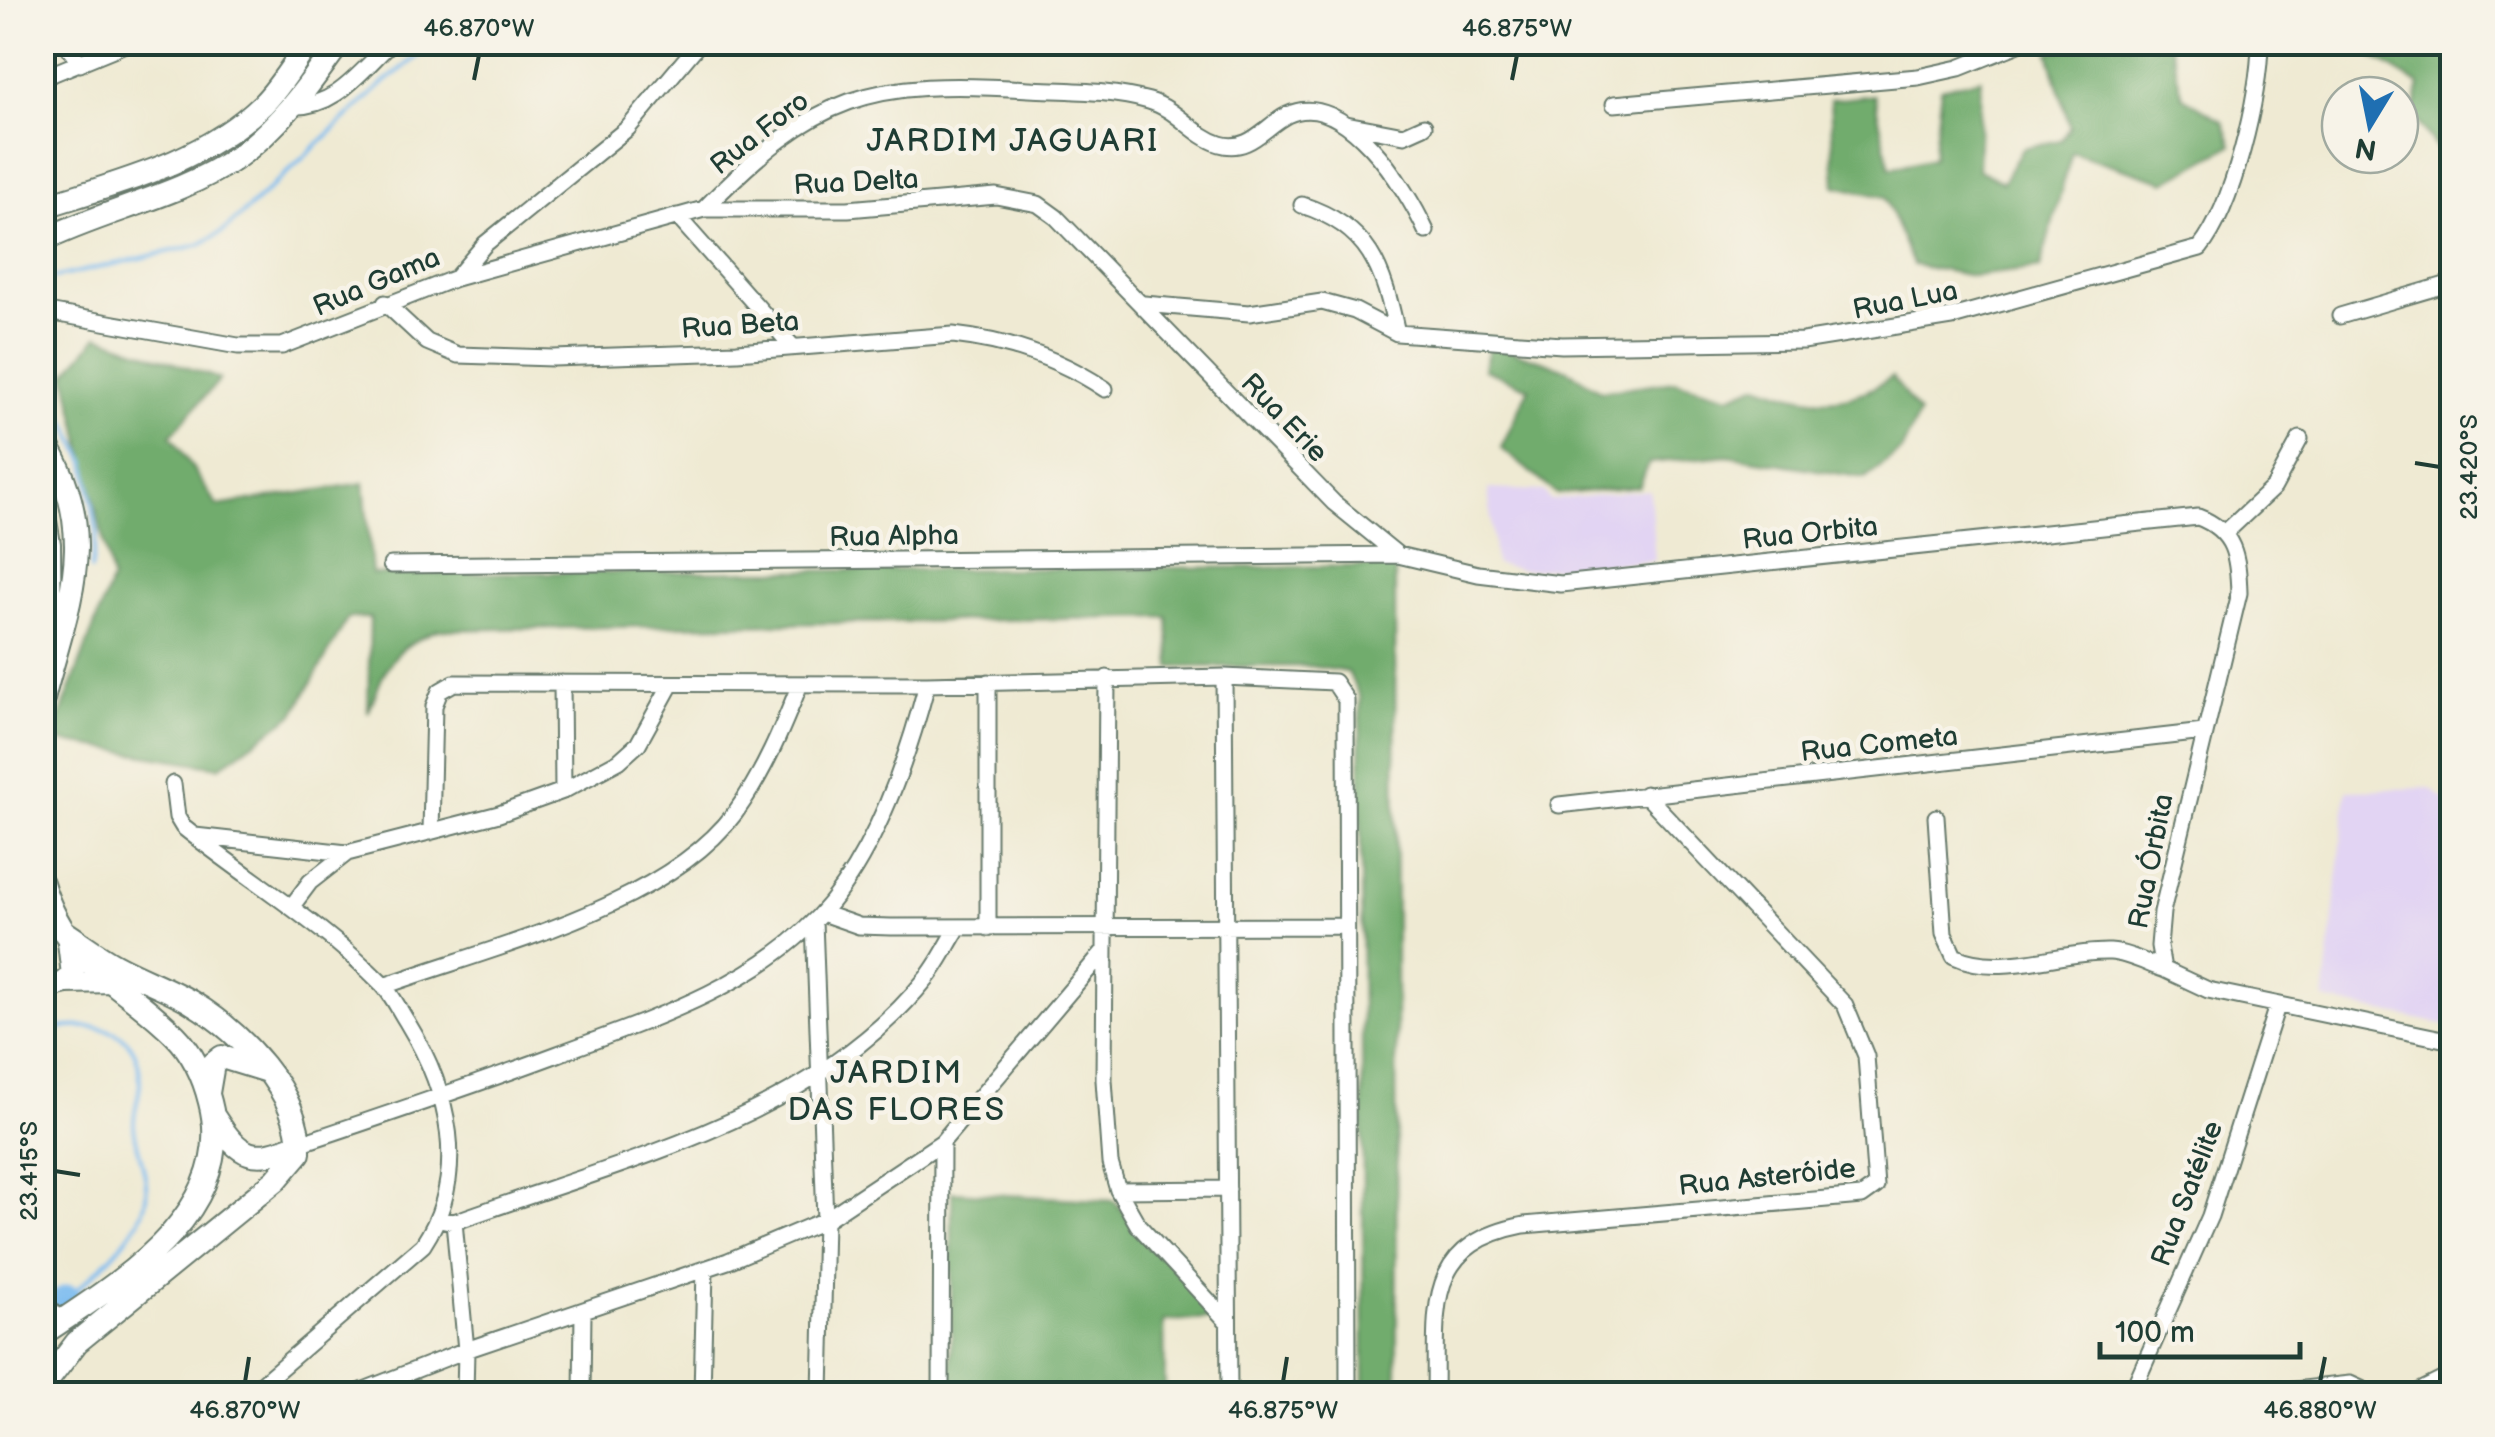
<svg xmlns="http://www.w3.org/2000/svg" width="2495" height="1437" font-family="'Balsamiq Sans',sans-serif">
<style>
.built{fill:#e2d4f3}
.forest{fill:#71ac6d;stroke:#487450;stroke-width:2.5}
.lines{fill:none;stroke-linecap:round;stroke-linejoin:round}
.stream{stroke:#7cbcf0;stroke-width:4}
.river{stroke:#7cbcf0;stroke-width:25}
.minor-casing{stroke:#687a6c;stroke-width:19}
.tertiary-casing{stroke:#687a6c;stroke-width:24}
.secondary-casing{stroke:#687a6c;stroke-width:26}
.minor{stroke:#fff;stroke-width:15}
.tertiary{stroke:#fff;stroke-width:20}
.secondary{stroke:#fff;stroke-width:22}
.ticks{fill:none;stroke:#1f3d34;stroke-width:4}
.labels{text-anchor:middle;stroke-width:9;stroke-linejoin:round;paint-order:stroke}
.street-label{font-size:28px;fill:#1f3d34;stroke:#f7f3e8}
.quarter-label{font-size:32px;letter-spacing:2.5px;fill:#1f3d34;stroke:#f7f3e8}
.neatline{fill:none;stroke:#1f3d34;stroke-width:4}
.ticks-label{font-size:25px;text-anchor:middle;fill:#1f3d34}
</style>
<rect width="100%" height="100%" fill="#f7f3e8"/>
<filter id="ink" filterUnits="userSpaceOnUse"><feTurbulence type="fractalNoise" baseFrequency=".01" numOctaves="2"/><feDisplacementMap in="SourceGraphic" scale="20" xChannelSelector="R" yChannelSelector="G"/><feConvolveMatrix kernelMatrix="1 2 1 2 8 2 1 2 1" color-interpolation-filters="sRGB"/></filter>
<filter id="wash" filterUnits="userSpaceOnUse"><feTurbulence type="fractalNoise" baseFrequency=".0048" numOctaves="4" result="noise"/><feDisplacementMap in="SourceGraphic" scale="40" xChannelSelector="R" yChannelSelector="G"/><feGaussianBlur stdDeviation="2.25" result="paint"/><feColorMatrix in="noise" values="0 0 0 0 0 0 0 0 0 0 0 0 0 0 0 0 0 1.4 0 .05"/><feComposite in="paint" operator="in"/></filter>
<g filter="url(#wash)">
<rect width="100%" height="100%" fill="#efead3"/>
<path class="built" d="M 1488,489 L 1544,491 L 1550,500 L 1650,490 L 1655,561 L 1523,570 L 1495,564 Z
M 2430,788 L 2447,801 L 2452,838 L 2452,1026 L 2324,1000 L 2347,790 Z"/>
<path class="forest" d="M 2104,42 L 2169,43 L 2183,97 L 2223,121 L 2232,145 L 2165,182 L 2072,152 L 2040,268 L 1973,276 L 1913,265 L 1885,197 L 1835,186 L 1830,100 L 1874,95 L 1890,168 L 1933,158 L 1941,88 L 1981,78 L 1978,170 L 2003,182 L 2022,148 L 2061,140 L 2070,127 L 2049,52 Z
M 2362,43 L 2452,43 L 2452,170 L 2413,116 L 2420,85 L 2365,52 Z
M 98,336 L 220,379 L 171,435 L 217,506 L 364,483 L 372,574 L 1395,566 L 1397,1394 L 1364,1394 L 1360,698 L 1348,672 L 1309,666 L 1171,667 L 1168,617 L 437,630 C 388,650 386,667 368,713 L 370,618 L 348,618 L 294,714 L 219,767 L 51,740 L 112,579 L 66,374 Z
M 1490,344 L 1566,369 L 1601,391 L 1675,381 L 1730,396 L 1758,384 C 1811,403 1844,409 1892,377 L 1919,414 L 1901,451 L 1865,478 L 1727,455 L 1649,463 L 1639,487 L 1557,494 L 1501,448 L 1529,388 L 1484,369 Z
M 952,1192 L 1114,1201 L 1217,1319 L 1164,1321 L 1165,1394 L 951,1394 Z"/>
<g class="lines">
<path class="stream" d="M 42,288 L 48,279 L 199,245 L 224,231 L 385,82 L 436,42
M 42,375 L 86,462 L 97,532 L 91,570
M 42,1030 C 86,1024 140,1019 140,1081 C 140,1096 133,1111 134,1126 C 136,1150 151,1179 145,1203 C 137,1238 94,1274 68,1297"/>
<path class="river" d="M 42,1311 L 68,1297"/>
</g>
</g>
<g filter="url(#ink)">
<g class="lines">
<g class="minor-casing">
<path id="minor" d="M 65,42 L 80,64
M 42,78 L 130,42
M 1614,104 L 1918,77 L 1959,68 L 2024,42
M 291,106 C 336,109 361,70 392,42
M 1346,124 L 1404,135 L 1424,126
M 1302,205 C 1370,227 1383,268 1397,333
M 704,209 C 817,93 870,79 1029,89 C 1068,91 1111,90 1149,101 C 1177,109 1194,136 1220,144 C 1249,153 1265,126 1287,115 C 1344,87 1407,189 1426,231
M 677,216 L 792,346
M 456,278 L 704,209 L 848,209 L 996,196 L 1038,204 L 1056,217 L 1334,503 L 1398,555
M 385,303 L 427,342 L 458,355 L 553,358 L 737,352 L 953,335 C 1007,341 1060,359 1105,389
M 1144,304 L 1249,313 L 1322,302 L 1355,311 L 1397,333 L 1562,345 L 1803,341 L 1952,317 L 2200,248 C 2233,207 2260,95 2260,42
M 42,311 L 238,346 L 282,346 L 456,278 L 485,244 L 628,128 L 700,42
M 2340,316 L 2452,283
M 2226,532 L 2274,487 L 2300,439
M 391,565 L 1398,555 L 1478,574 L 1561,584 L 2198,517 C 2235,531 2238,557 2239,593 L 2162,912 L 2159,946 L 2163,969 L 2208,990 L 2452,1041
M 1224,677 L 1229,1394
M 1107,678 L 1104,1080 L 1110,1163 L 1118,1190 L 1138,1225 L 1227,1321
M 988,682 L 988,928
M 562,683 L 563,791
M 173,784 L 177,817 L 183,827 C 249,880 322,923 382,984 C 392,994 399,1010 407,1022 C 449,1091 470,1174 423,1245 L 250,1394
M 1559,805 L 2204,732
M 1936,817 L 1944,934 L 1954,956 C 2000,978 2062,950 2110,952 C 2128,953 2146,963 2163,969
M 431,832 L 434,706 L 440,691 L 454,683 L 927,684 L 1224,677 L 1334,682 L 1346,700 L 1348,1394
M 195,836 L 347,853 L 499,814 L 563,791 L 619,761 L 638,744 L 671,684
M 292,906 L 310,882 L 347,853
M 822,913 L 859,926 L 891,927 L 1345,926
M 814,921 L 825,1220 L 821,1394
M 384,986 C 492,947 665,907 735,813 C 764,773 782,729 800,684
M 299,1144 C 386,1115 472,1086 558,1054 C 647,1021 750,988 818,917 C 873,859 907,760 927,684
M 1118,1190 L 1228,1189
M 440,1219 L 454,1222 C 615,1163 812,1120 925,980 C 938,965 947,945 958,928
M 454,1222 L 466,1350 L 465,1394
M 42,1299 L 61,1321
M 354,1394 L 466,1350 L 728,1261 L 825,1220 L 942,1142 L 1104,951
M 582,1394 L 583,1312
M 702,1394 L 705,1269
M 941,1394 L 942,1142
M 1435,1394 C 1437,1311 1422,1245 1524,1225 L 1862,1196 L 1876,1186 L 1866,1056 L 1845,1005 L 1645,794
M 2131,1394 L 2210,1216 L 2277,1006
M 2256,1394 L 2350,1384 L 2372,1394
M 2414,1394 L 2452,1375"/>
</g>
<g class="tertiary-casing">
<path id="tertiary" d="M 42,992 L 63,983 L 118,982"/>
</g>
<g class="secondary-casing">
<path id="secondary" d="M 42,207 C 120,182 202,163 263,104 C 281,86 294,63 309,42
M 42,241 C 105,210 178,197 236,158 C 279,128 310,84 340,42
M 42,437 C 104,534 67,604 42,703
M 42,503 L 49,544 L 50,659
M 42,883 C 66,965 121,981 175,1035 C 193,1053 204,1078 210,1102 C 239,1212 118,1283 42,1334
M 63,983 L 73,975 L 69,942
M 208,1093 L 213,1064 L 222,1057 L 264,1070
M 214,1117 C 241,1159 253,1163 299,1144
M 42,1388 L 77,1342 L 276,1180 L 299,1153 C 301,1092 239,1031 191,1002 C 167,988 139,978 115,965 C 97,955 80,942 63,931"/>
</g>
<use href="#minor" class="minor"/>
<use href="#tertiary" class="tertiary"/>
<use href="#secondary" class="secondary"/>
</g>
</g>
<path class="ticks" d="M 474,80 L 479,55M 1512,80 L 1517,55M 2415,463 L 2440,467M 55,1171 L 80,1175M 245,1382 L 249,1357M 1283,1382 L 1287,1357M 2320,1382 L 2325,1357"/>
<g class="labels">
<g class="street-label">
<text transform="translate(759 132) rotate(-38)" y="10">Rua Foro</text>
<text transform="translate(856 181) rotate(-3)" y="10">Rua Delta</text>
<text transform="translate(376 281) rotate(-23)" y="10">Rua Gama</text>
<text transform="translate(1905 299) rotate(-11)" y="10">Rua Lua</text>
<text transform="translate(740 324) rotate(-4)" y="10">Rua Beta</text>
<text transform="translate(1285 417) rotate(46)" y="10">Rua Erie</text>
<text transform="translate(1810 532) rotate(-6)" y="10">Rua Orbita</text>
<text transform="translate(894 535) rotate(-1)" y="10">Rua Alpha</text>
<text transform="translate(1879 743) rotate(-6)" y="10">Rua Cometa</text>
<text transform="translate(2150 861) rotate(-79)" y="10">Rua Órbita</text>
<text transform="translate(1767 1176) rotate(-6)" y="10">Rua Asteróide</text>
<text transform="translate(2186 1193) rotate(-69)" y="10">Rua Satélite</text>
</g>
<g class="quarter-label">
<text x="1013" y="151">JARDIM JAGUARI</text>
<text x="897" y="1083">JARDIM<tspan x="897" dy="37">DAS FLORES</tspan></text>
</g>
</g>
<rect width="2495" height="1437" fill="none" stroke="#f7f3e8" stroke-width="110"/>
<g transform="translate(2370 125) rotate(190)"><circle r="48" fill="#f7f3e8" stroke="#a1aaa0" stroke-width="2.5"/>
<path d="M0-8L18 38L0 25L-18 38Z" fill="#1f6fb2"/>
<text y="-15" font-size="28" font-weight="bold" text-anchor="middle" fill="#1f3d34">N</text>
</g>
<path d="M2100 1342v15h200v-15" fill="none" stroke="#1f3d34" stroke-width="5"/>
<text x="2115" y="1342" font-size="30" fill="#1f3d34" stroke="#f7f3e8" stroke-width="8" paint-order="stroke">100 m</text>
<rect x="55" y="55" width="2385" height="1327" class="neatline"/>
<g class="ticks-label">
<text x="479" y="36">46.870°W</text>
<text x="1517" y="36">46.875°W</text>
<text transform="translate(2468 467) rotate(-90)" y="9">23.420°S</text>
<text transform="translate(28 1171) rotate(-90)" y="9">23.415°S</text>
<text x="245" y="1418">46.870°W</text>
<text x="1283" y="1418">46.875°W</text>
<text x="2320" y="1418">46.880°W</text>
</g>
</svg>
